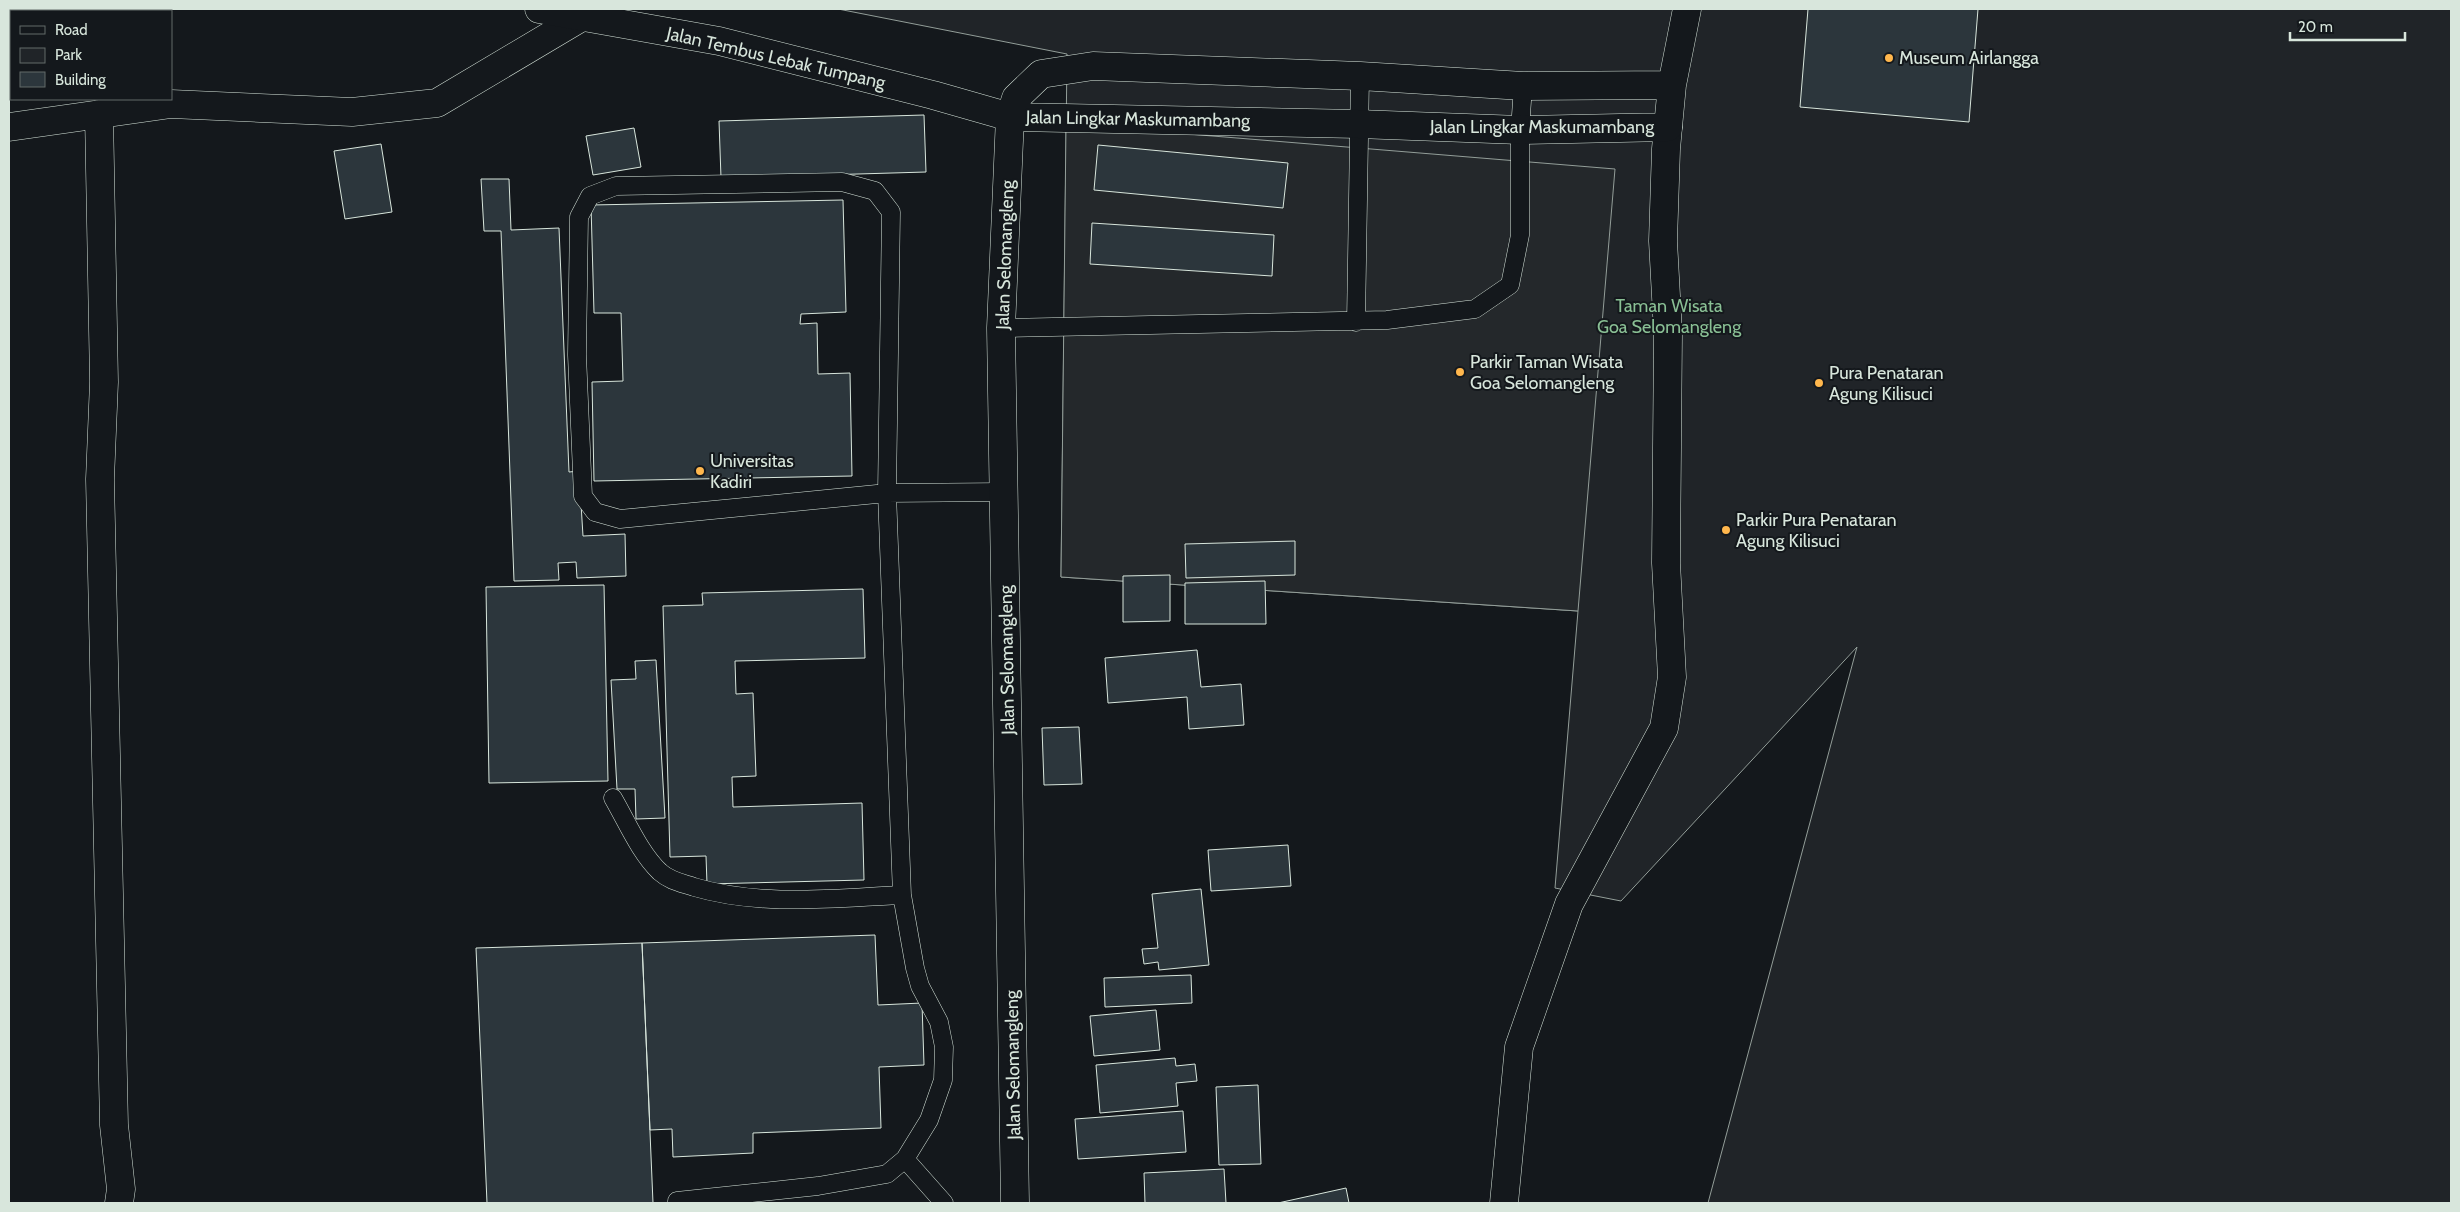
<svg xmlns="http://www.w3.org/2000/svg" width="2460" height="1212" font-family="Cabin,sans-serif">
<style>
.green{fill:#202428;stroke:#939e99}
.parking{fill:#24282b;stroke:#939e99}
.building{fill:#2c363c;stroke:#d8e6dc}
.lines{fill:none;stroke-linecap:round;stroke-linejoin:round}
.service-casing{stroke:#d8e6dc;stroke-width:19}
.minor-casing{stroke:#d8e6dc;stroke-width:29}
.tertiary-casing{stroke:#d8e6dc;stroke-width:29}
.service{stroke:#14181c;stroke-width:18}
.minor{stroke:#14181c;stroke-width:28}
.tertiary{stroke:#14181c;stroke-width:28}
.poi-dot{fill:#ffb74d;stroke:#14181c;stroke-width:2}
.labels{text-anchor:middle;stroke-width:4;stroke-linejoin:round;paint-order:stroke}
.street-label{font-size:18px;fill:#d8e6dc;stroke:#14181c}
.poi-label{font-size:18px;fill:#d8e6dc;stroke:#14181c;text-anchor:start}
.park-label{font-size:18px;fill:#8ac095;stroke:#14181c}
</style>
<rect width="100%" height="100%" fill="#14181c"/>
<path class="green" d="M 838,9 L 2451,9 L 2451,1203 L 1708,1203 L 1857,647 L 1621,901 L 1555,888 L 1578,611 L 1061,577 L 1067,54 Z"/>
<path class="parking" d="M 1066,124 L 1615,169 L 1578,611 L 1061,577 Z"/>
<path class="building" d="M 1808,9 L 1978,9 L 1969,122 L 1800,107 Z
M 924,115 L 926,172 L 721,178 L 719,121 Z
M 634,128 L 641,167 L 593,175 L 586,136 Z
M 381,144 L 392,212 L 345,219 L 334,151 Z
M 1098,145 L 1288,163 L 1283,208 L 1094,190 Z
M 481,179 L 509,179 L 511,230 L 559,228 L 569,472 L 579,471 L 583,536 L 625,534 L 626,576 L 577,578 L 576,562 L 558,563 L 559,580 L 514,581 L 501,231 L 484,231 Z
M 843,200 L 846,312 L 801,314 L 800,324 L 817,323 L 818,374 L 850,373 L 852,476 L 594,481 L 592,382 L 623,381 L 621,313 L 594,313 L 591,205 Z
M 1092,223 L 1274,235 L 1272,276 L 1090,264 Z
M 1295,541 L 1295,575 L 1186,578 L 1185,544 Z
M 1170,575 L 1170,621 L 1123,622 L 1123,576 Z
M 1265,581 L 1266,624 L 1185,624 L 1185,583 Z
M 604,585 L 608,781 L 489,783 L 486,587 Z
M 863,589 L 865,658 L 735,661 L 736,694 L 753,693 L 756,776 L 732,777 L 733,807 L 862,803 L 864,880 L 707,884 L 706,856 L 670,857 L 663,606 L 703,605 L 702,593 Z
M 1197,650 L 1201,687 L 1241,684 L 1244,725 L 1189,729 L 1187,697 L 1108,703 L 1105,658 Z
M 656,660 L 665,818 L 636,819 L 635,789 L 617,789 L 611,680 L 636,679 L 635,661 Z
M 1079,727 L 1082,784 L 1044,785 L 1042,728 Z
M 1288,845 L 1291,886 L 1211,891 L 1208,850 Z
M 1201,889 L 1209,965 L 1159,970 L 1158,962 L 1144,964 L 1142,949 L 1158,948 L 1152,894 Z
M 875,935 L 878,1005 L 922,1003 L 924,1065 L 879,1067 L 881,1128 L 753,1133 L 753,1153 L 673,1157 L 672,1129 L 650,1130 L 642,943 Z
M 642,943 L 653,1203 L 487,1203 L 476,948 Z
M 1191,975 L 1192,1003 L 1105,1007 L 1104,978 Z
M 1156,1010 L 1160,1050 L 1094,1056 L 1090,1016 Z
M 1175,1058 L 1176,1066 L 1195,1064 L 1197,1081 L 1176,1083 L 1178,1106 L 1100,1113 L 1096,1065 Z
M 1258,1085 L 1261,1164 L 1219,1165 L 1216,1087 Z
M 1183,1111 L 1186,1152 L 1078,1159 L 1075,1119 Z
M 1224,1169 L 1226,1203 L 1145,1203 L 1144,1173 Z
M 1346,1188 L 1349,1203 L 1278,1203 Z"/>
<g class="lines">
<g class="service-casing">
<path id="service" d="M 842,182 L 875,191 L 891,212 L 887,493 L 620,519 L 595,512 L 583,496 L 577,355 L 579,217 L 590,196 L 616,186 Z
M 1356,322 L 1360,76
M 1001,328 L 1387,320 L 1475,309 L 1510,285 L 1520,235 L 1520,130 L 1523,86
M 613,798 C 627,822 640,853 660,872 C 670,881 682,883 694,887 C 762,907 833,898 902,895
M 905,1159 L 944,1203
M 677,1201 L 818,1186 L 887,1174 L 905,1159 L 929,1120 L 943,1080 L 944,1047 L 939,1022 L 920,986 L 915,968 L 902,895 L 887,493 L 1004,492"/>
</g>
<g class="minor-casing">
<path id="minor" d="M 99,114 L 104,382 L 100,479 L 114,1125 L 121,1189 L 119,1203
M 9,127 L 171,104 L 352,112 L 437,103 L 580,18
M 1504,1203 L 1519,1047 L 1569,904 L 1664,728 L 1672,677 L 1666,563 L 1668,333 L 1663,241 L 1666,149 L 1668,127"/>
</g>
<g class="tertiary-casing">
<path id="tertiary" d="M 539,9 L 719,41 L 933,95 L 1010,117 L 1358,124 L 1520,130 L 1668,127 L 1672,85 L 1687,9
M 1015,1203 L 1001,328 L 1010,117 L 1016,98 L 1041,74 L 1093,66 L 1360,76 L 1523,86 L 1672,85"/>
</g>
<use href="#service" class="service"/>
<use href="#minor" class="minor"/>
<use href="#tertiary" class="tertiary"/>
</g>
<g class="poi-dot">
<circle cx="1889" cy="58" r="5"/>
<circle cx="1460" cy="372" r="5"/>
<circle cx="1819" cy="383" r="5"/>
<circle cx="700" cy="471" r="5"/>
<circle cx="1726" cy="530" r="5"/>
</g>
<g class="labels">
<g class="street-label">
<text transform="translate(776 58) rotate(13)" y="6">Jalan Tembus Lebak Tumpang</text>
<text transform="translate(1138 119) rotate(1)" y="6">Jalan Lingkar Maskumambang</text>
<text x="1542" y="133">Jalan Lingkar Maskumambang</text>
<text transform="translate(1005 255) rotate(-88)" y="6">Jalan Selomangleng</text>
<text transform="translate(1007 660) rotate(-91)" y="6">Jalan Selomangleng</text>
<text transform="translate(1013 1065) rotate(-91)" y="6">Jalan Selomangleng</text>
</g>
<g class="poi-label">
<text x="1899" y="64">Museum Airlangga</text>
<text x="1470" y="368">Parkir Taman Wisata<tspan x="1470" dy="21">Goa Selomangleng</tspan></text>
<text x="1829" y="379">Pura Penataran<tspan x="1829" dy="21">Agung Kilisuci</tspan></text>
<text x="710" y="467">Universitas<tspan x="710" dy="21">Kadiri</tspan></text>
<text x="1736" y="526">Parkir Pura Penataran<tspan x="1736" dy="21">Agung Kilisuci</tspan></text>
</g>
<g class="park-label">
<text x="1669" y="312">Taman Wisata<tspan x="1669" dy="21">Goa Selomangleng</tspan></text>
</g>
</g>
<rect width="2460" height="1212" fill="none" stroke="#d8e6dc" stroke-width="20"/>
<rect x="10" y="10" width="162" height="90" fill="#14181c" stroke="#626a69"/>
<rect x="20" y="26" width="25" height="8" fill="#14181c" stroke="#626a69"/>
<text x="55" y="35" font-size="15" fill="#d8e6dc">Road</text>
<rect x="20" y="48" width="25" height="15" fill="#202428" stroke="#626a69"/>
<text x="55" y="60" font-size="15" fill="#d8e6dc">Park</text>
<rect x="20" y="72" width="25" height="15" fill="#2c363c" stroke="#626a69"/>
<text x="55" y="85" font-size="15" fill="#d8e6dc">Building</text>
<path d="M2290 32v8h115v-8" fill="none" stroke="#d8e6dc" stroke-width="2.5"/>
<text x="2298" y="32" font-size="15" fill="#d8e6dc" stroke="#14181c" stroke-width="4" paint-order="stroke">20 m</text>
</svg>
